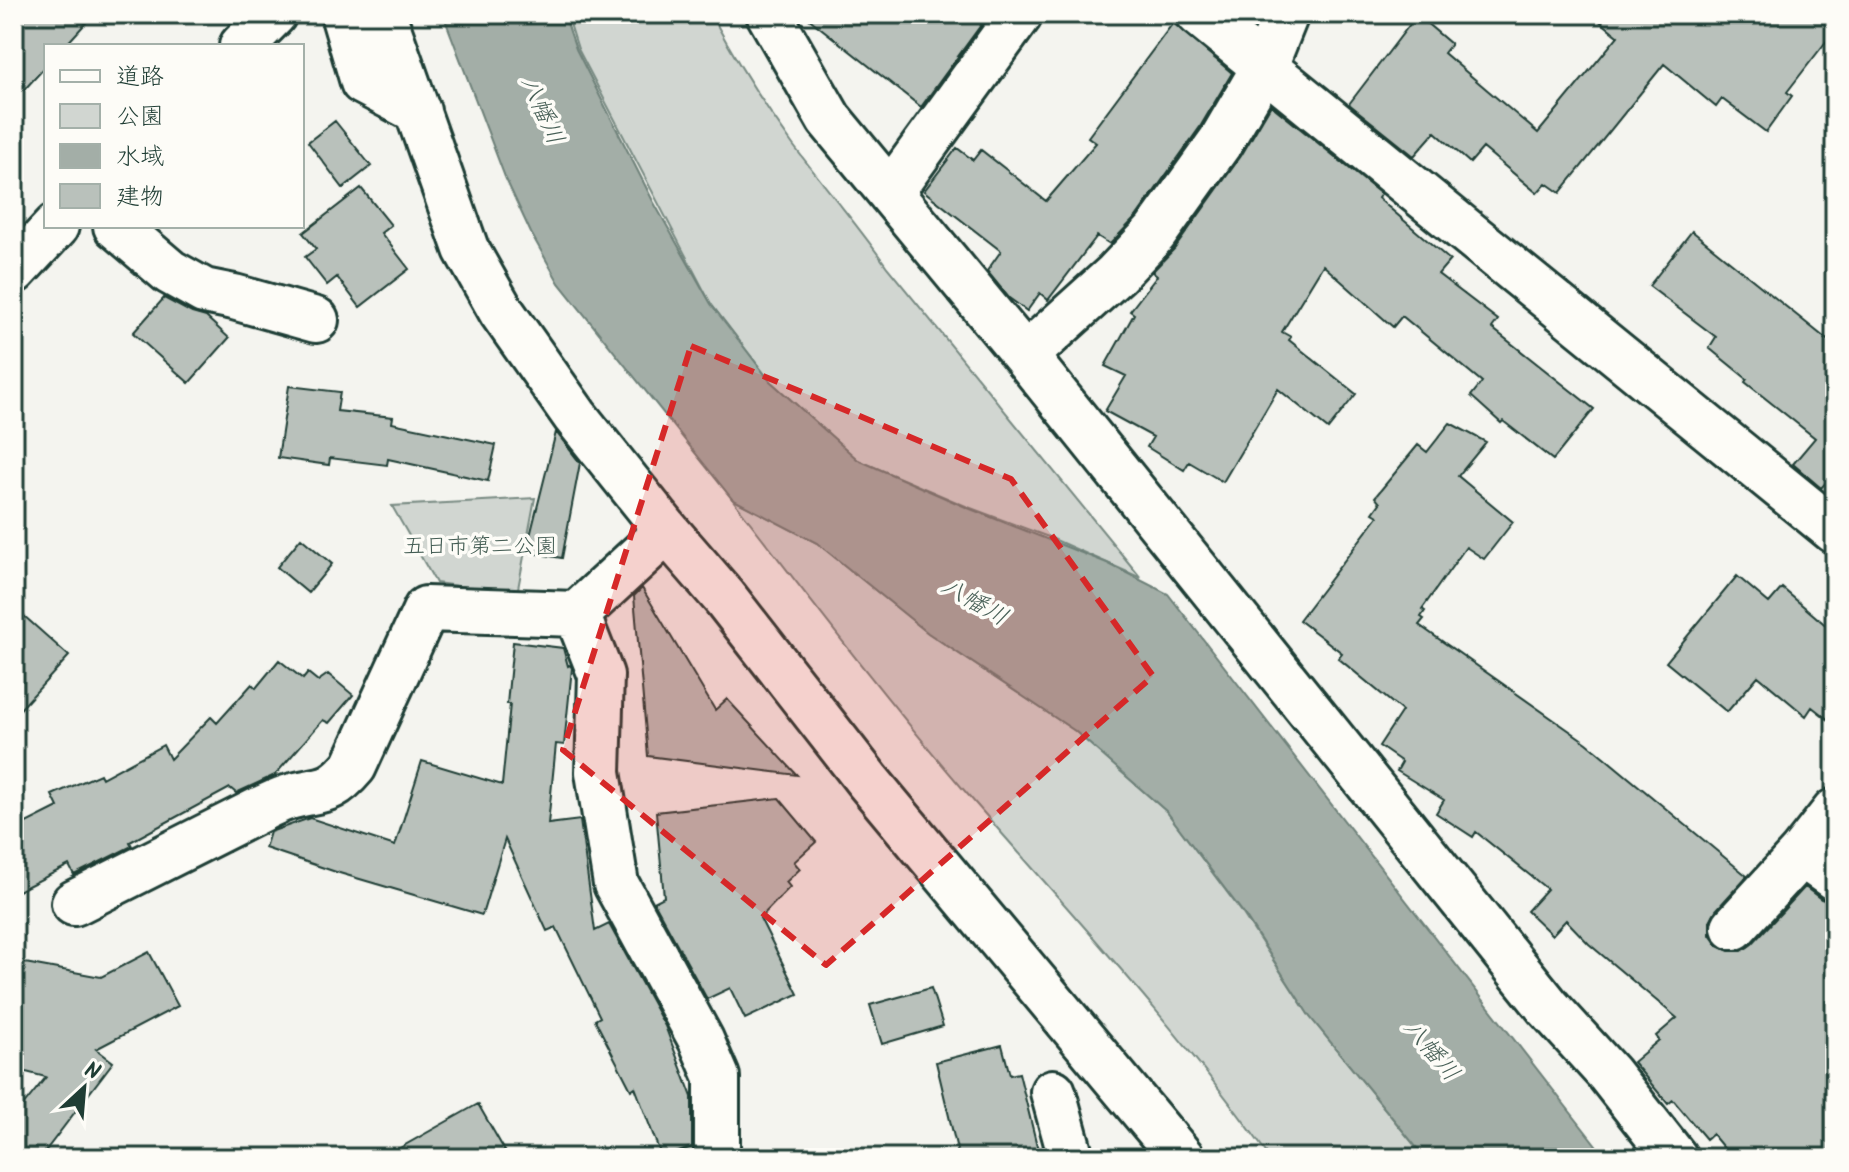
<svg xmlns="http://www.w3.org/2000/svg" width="1849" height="1172" font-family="Kalam,'Klee One',sans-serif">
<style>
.green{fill:#d1d6d1;stroke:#788a82;stroke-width:2}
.water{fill:#a3aea7;stroke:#6e8179;stroke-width:2}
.building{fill:#b9c1bb;stroke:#1f3d34;stroke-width:2}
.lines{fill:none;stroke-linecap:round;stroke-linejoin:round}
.minor-casing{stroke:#1f3d34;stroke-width:50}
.minor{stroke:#fdfcf7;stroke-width:44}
.marked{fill:#d62828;fill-opacity:0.2;stroke:#d62828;stroke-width:6;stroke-dasharray:16 10;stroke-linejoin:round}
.labels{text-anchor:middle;stroke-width:7;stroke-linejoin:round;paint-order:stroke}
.park-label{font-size:22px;fill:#435c53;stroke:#fdfcf7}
.water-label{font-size:24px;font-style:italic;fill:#475f56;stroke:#fdfcf7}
</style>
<rect width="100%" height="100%" fill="#f4f4ef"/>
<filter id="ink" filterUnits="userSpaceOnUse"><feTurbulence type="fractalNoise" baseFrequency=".0125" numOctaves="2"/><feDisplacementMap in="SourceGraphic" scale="16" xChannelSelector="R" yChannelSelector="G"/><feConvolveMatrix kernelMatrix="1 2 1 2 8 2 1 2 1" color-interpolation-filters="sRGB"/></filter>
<g filter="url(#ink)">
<path class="green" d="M 567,14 L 711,14 C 735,59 763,104 793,145 C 824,186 858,225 887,267 L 1141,578 L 1051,538 L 968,507 L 858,460 L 770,381 L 711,304 L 578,49 Z
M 535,498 L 517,594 L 436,583 L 392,506 Z
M 732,499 L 817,543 L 928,633 L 1075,731 L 1167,812 L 1241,911 L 1310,1017 L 1425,1158 L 1270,1158 C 1178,1027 1068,910 963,789 C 883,696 808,597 732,499 Z"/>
<path class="water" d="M 443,14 L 564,14 L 576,49 L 653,201 L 711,304 L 770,381 L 858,460 L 968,508 L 1107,563 L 1168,594 L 1606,1158 L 1425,1158 L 1310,1017 L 1244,914 L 1167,812 L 1075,731 L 928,633 L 817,543 L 732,499 L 559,283 L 531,233 L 505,177 Z"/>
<path class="building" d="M 14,14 L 94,14 L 65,46 L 46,46 L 46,66 L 14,101 Z
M 803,14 L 989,14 L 921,107 Z
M 1591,14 L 1816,14 L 1835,30 L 1787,92 L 1792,96 L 1766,132 L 1722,99 L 1716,107 L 1664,64 L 1560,193 L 1546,183 L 1537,193 L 1483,148 L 1470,163 L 1435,132 L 1414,156 L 1349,104 L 1417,15 L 1451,44 L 1444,53 L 1538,133 L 1618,36 Z
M 1173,23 L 1232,73 L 1200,127 L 1136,217 L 1110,244 L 1097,236 L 1048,300 L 1040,293 L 1027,311 L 1009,298 L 987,271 L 1001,251 L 924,191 L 957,148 L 973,160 L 981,150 L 1046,201 L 1096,143 L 1088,137 Z
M 1271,105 L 1381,194 L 1378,198 L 1450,260 L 1438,274 L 1498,320 L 1492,328 L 1594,409 L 1553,460 L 1503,421 L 1501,423 L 1471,396 L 1482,382 L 1402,316 L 1393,327 L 1323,265 L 1282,332 L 1291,337 L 1289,340 L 1356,394 L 1328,429 L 1278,389 L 1223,482 L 1189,462 L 1184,470 L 1147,447 L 1153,437 L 1105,411 L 1126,376 L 1105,366 L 1134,314 L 1130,311 L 1157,276 L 1152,272 L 1175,248 L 1241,156 Z
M 335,121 L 371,166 L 343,188 L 308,142 Z
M 361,188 L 391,225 L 381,233 L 409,269 L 360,307 L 337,277 L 327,285 L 305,257 L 316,249 L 303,233 Z
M 1692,231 L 1835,346 L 1835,473 L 1821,488 L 1793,464 L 1815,438 L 1745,382 L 1747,379 L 1709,348 L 1716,337 L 1649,286 Z
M 164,298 L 192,313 L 206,317 L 229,338 L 189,383 L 133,333 Z
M 289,386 L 340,392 L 337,411 L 393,417 L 392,423 L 496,445 L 488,481 L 388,459 L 387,465 L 330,458 L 329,465 L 278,458 Z
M 1450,423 L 1486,442 L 1458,476 L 1513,522 L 1484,559 L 1466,547 L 1422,609 L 1425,611 L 1421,617 L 1424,619 L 1419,625 L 1587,743 L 1747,876 L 1716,910 L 1710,921 L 1710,935 L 1718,946 L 1729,951 L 1742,951 L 1752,944 L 1805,887 L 1821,899 L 1835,903 L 1835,1146 L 1826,1158 L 1732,1158 L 1712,1134 L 1706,1139 L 1673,1100 L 1668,1104 L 1633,1062 L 1659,1040 L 1656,1036 L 1677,1018 L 1589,944 L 1566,920 L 1552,935 L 1527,911 L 1547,889 L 1476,832 L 1473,837 L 1436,813 L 1444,800 L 1397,771 L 1402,762 L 1379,746 L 1402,711 L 1338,658 L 1342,653 L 1299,620 L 1378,516 L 1373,513 L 1380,503 L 1375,497 L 1418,445 L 1427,452 Z
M 556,432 L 580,463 L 562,558 L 526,552 Z
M 301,538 L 332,564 L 308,593 L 277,567 Z
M 1737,576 L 1769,603 L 1782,588 L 1835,633 L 1835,725 L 1812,707 L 1806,716 L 1758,676 L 1727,712 L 1666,662 Z
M 642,588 L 715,710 L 727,699 L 797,775 L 648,756 L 634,596 Z
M 14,607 L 69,656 L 14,716 Z
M 513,642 L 563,648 L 568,666 L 570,665 L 572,668 L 564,745 L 556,744 L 548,824 L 580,820 L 595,931 L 609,924 L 665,1026 L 692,1097 L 692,1147 L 662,1158 L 635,1087 L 631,1090 L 595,1020 L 600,1017 L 556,927 L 547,931 L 505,839 L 482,915 L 336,872 L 265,848 L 270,832 L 310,818 L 395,846 L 422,761 L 502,785 L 510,704 L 507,704 Z
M 279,660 L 303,679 L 308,673 L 318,681 L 328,674 L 353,695 L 329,723 L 323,720 L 275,775 L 236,793 L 230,788 L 130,842 L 132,846 L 74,875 L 69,865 L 14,893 L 14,829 L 58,807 L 52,795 L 100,774 L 102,778 L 163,745 L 170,759 L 211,717 L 217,723 L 252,684 L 256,688 Z
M 779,798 L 816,842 L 794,862 L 800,869 L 786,882 L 790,887 L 760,918 L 798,994 L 745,1019 L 730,988 L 707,999 L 654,902 L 664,897 L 656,812 Z
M 149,952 L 178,1006 L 96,1049 L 113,1062 L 40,1158 L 14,1158 L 14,1117 L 46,1077 L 14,1069 L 14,961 L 101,977 Z
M 931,988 L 943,1026 L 882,1044 L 870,1005 Z
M 1002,1045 L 1010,1075 L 1019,1073 L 1040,1158 L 959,1158 L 936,1062 Z
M 478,1104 L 509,1158 L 382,1158 Z"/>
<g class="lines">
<g class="minor-casing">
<path id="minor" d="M 343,14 L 363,82 L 418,111
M 383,14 L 466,249 L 501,311 L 575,416 L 667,531 L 725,598 L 867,780 L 1182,1158
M 769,14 L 829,119 L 1025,356 L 1548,1007 L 1609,1074 L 1675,1158
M 1199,14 L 1835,531
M 242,46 L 274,14
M 890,193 L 1020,14
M 116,226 L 170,272 L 204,291 L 234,297 L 316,320
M 14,271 L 56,226
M 1025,356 L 1116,274 L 1155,233 L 1221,141 L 1265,66 L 1286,14
M 577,614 L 601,675 L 598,772 L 616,884 L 701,1040 L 717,1077 L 717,1158
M 1801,854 L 1835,878
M 74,903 L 261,809 C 269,805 277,801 286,798 C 320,787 328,797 354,766 L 426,609 L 577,614 L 667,531
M 1734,927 L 1801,854 L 1835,811
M 1053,1092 L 1071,1158"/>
</g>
<use href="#minor" class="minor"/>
</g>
</g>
<path class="marked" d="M 691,346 L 1011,479 L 1153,676 L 826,965 L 563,750 Z"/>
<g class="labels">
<g class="park-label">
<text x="480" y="553">五日市第二公園</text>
</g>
<g class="water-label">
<text transform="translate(543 110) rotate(66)" y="8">八幡川</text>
<text transform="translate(975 601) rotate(30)" y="8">八幡川</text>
<text transform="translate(1432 1050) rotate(50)" y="8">八幡川</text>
</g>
</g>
<rect width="1849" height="1172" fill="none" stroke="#fdfcf7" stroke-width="48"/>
<rect x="24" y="24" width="1801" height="1124" fill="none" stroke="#1f3d34" stroke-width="3" filter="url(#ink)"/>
<rect x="44" y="44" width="260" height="184" fill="#fdfcf7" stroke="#a4b0a9" stroke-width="2"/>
<rect x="60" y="70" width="40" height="12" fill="#fdfcf7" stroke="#a4b0a9" stroke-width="2"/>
<text x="116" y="84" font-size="24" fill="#1f3d34">道路</text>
<rect x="60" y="104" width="40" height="24" fill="#d1d6d1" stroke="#a4b0a9" stroke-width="2"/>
<text x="116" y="124" font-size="24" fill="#1f3d34">公園</text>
<rect x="60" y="144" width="40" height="24" fill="#a3aea7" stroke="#a4b0a9" stroke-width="2"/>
<text x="116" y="164" font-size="24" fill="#1f3d34">水域</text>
<rect x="60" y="184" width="40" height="24" fill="#b9c1bb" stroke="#a4b0a9" stroke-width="2"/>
<text x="116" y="204" font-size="24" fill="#1f3d34">建物</text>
<g transform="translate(84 1088) rotate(26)" stroke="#fdfcf7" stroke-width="6" paint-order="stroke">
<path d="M0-6L14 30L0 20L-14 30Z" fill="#1f3d34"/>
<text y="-12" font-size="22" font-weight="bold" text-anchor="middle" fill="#1f3d34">N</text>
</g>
</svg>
